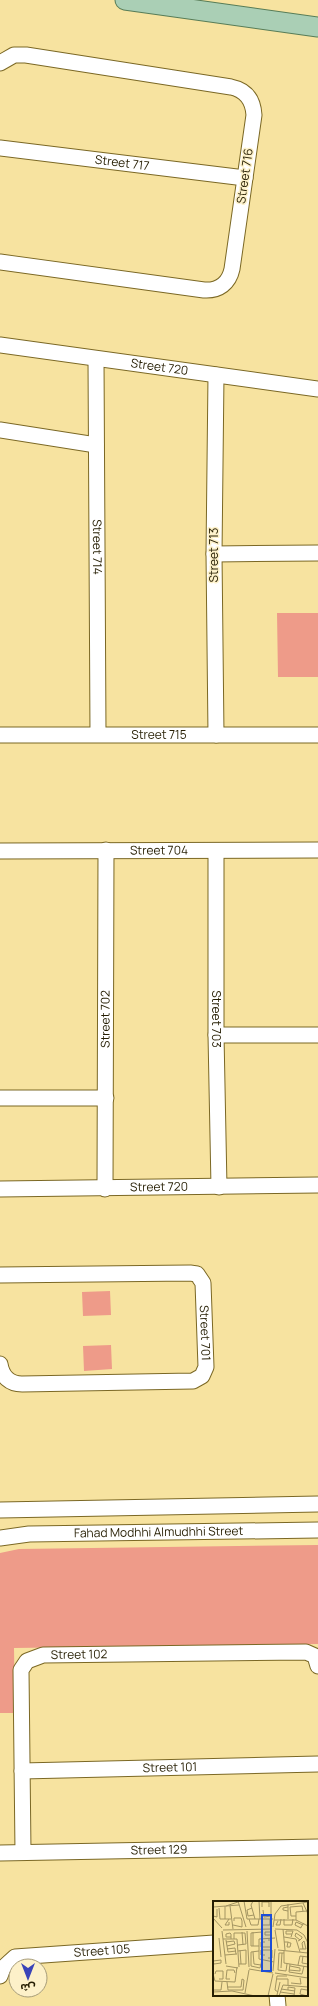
<svg xmlns="http://www.w3.org/2000/svg" width="318" height="2006" font-family="Manrope,'Noto Sans Arabic',sans-serif">
<style>
.green{fill:#ee9b89}
.lines{fill:none;stroke-linecap:round;stroke-linejoin:round}
.minor-casing{stroke:#7b6825;stroke-width:17}
.major-casing{stroke:#577c57;stroke-width:21}
.minor{stroke:#fff;stroke-width:15}
.major{stroke:#aacfb5;stroke-width:19}
.labels{text-anchor:middle;stroke-width:3;stroke-linejoin:round;paint-order:stroke}
.street-label{font-size:12px;fill:#261e03;stroke:#fdf1c9}
.inset-road{fill:none;stroke:#a39461;stroke-width:1}
.view{fill:#1d4ed8;fill-opacity:0.15;stroke:#1d4ed8;stroke-width:2}
.inset-edge{fill:none;stroke:#261e03;stroke-width:2}
</style>
<rect width="100%" height="100%" fill="#f7e3a0"/>
<path class="green" d="M 277,613 L 318,613 L 318,677 L 278,677 Z
M 110,1291 L 111,1315 L 83,1316 L 82,1292 Z
M 111,1345 L 112,1369 L 84,1371 L 83,1346 Z
M 318,1545 L 318,1644 L 14,1648 L 15,1713 L 0,1713 L 0,1553 L 19,1549 Z"/>
<g class="lines">
<g class="minor-casing">
<g id="minor">
<path d="M 0,63 L 14,55 L 26,55 L 231,87 C 246,90 253,100 254,115 L 232,269 C 229,283 219,291 204,290 L 0,262"/>
<path id="s1" d="M 0,148 L 245,178"/>
<path id="s2" d="M 0,345 L 318,389"/>
<path id="s3" d="M 96,359 L 98,734"/>
<path d="M 0,430 L 96,445"/>
<path d="M 214,554 L 318,553"/>
<path id="s4" d="M 0,735 L 318,735"/>
<path d="M 216,735 L 214,554 L 216,375"/>
<path id="s5" d="M 0,851 L 318,850"/>
<path id="s6" d="M 216,851 L 216,1035 L 219,1187"/>
<path d="M 216,1035 L 318,1035"/>
<path d="M 0,1098 L 106,1098"/>
<path id="s7" d="M 0,1189 L 318,1185"/>
<path id="s8" d="M 105,1189 L 106,850"/>
<path id="s9" d="M 0,1275 L 190,1273 L 197,1274 L 203,1283 L 206,1367 L 202,1376 L 193,1381 L 22,1384 C 10,1384 2,1377 0,1364"/>
<path d="M 0,1510 L 318,1504"/>
<path id="s10" d="M 0,1538 L 29,1534 L 318,1530"/>
<path id="s11" d="M 22,1771 L 318,1764"/>
<path id="s12" d="M 23,1852 L 21,1670 L 27,1661 L 43,1655 L 306,1652 L 315,1656 L 318,1666"/>
<path id="s13" d="M 0,1853 L 318,1847"/>
<path id="s14" d="M 0,1976 L 3,1968 L 15,1957 L 214,1943"/>
<path d="M 277,1995 L 278,2006"/>
</g>
</g>
<g class="major-casing">
<path id="major" d="M 125,0 L 318,27"/>
</g>
<use href="#minor" class="minor"/>
<use href="#major" class="major"/>
</g>
<g class="labels">
<g class="street-label">
<text dy="4" stroke="none"><textPath href="#s1" startOffset="123">Street 717</textPath></text>
<text transform="translate(245 176) rotate(-82)" y="4">Street 716</text>
<text dy="4" stroke="none"><textPath href="#s2" startOffset="161">Street 720</textPath></text>
<text dy="4" stroke="none"><textPath href="#s3" startOffset="188">Street 714</textPath></text>
<text transform="translate(214 555) rotate(-90)" y="4">Street 713</text>
<text dy="4" stroke="none"><textPath href="#s4" startOffset="159">Street 715</textPath></text>
<text dy="4" stroke="none"><textPath href="#s5" startOffset="159">Street 704</textPath></text>
<text dy="4" stroke="none"><textPath href="#s8" startOffset="170">Street 702</textPath></text>
<text dy="4" stroke="none"><textPath href="#s6" startOffset="168">Street 703</textPath></text>
<text dy="4" stroke="none"><textPath href="#s7" startOffset="159">Street 720</textPath></text>
<text dy="4" stroke="none"><textPath href="#s9" startOffset="258">Street 701</textPath></text>
<text dy="4" stroke="none"><textPath href="#s10" startOffset="159">Fahad Modhhi Almudhhi Street</textPath></text>
<text dy="4" stroke="none"><textPath href="#s12" startOffset="246">Street 102</textPath></text>
<text dy="4" stroke="none"><textPath href="#s11" startOffset="148">Street 101</textPath></text>
<text dy="4" stroke="none"><textPath href="#s13" startOffset="159">Street 129</textPath></text>
<text dy="4" stroke="none"><textPath href="#s14" startOffset="112">Street 105</textPath></text>
</g>
</g>
<g transform="translate(213 1901)">
<rect width="95" height="95" fill="#f7e3a0"/>
<path class="inset-road" d="M 25,0 L 33,26M 31,0 L 34,18 L 60,18M 40,0 L 38,4 L 42,18M 46,0 L 47,18M 25,1 L 13,5 L 26,4M 90,2 L 95,13M 12,5 L 12,18M 17,5 L 20,28M 0,6 L 13,5M 49,6 L 49,1 L 56,1 L 56,6M 75,6 L 70,7 L 70,9 L 75,10M 6,7 L 7,18 L 18,18M 39,7 L 34,9 L 35,15 L 41,14M 50,9 L 51,16 L 58,15 L 58,0M 0,15 L 4,16 L 4,8M 83,15 L 78,15 L 77,6 L 89,5 L 90,10M 0,17 L 9,27M 16,18 L 12,24 L 16,24 L 16,21M 36,18 L 38,24 L 45,24 L 46,18M 49,18 L 49,24 L 57,24 L 57,18M 71,18 L 71,24 L 79,24 L 80,18M 75,18 L 75,3M 61,19 L 83,19 L 95,25M 83,19 L 83,11 L 94,10M 21,20 L 21,17 L 28,17 L 29,20M 65,20 L 63,24 L 67,24 L 68,18M 20,24 L 29,26 L 29,20M 90,24 L 83,21 L 82,24 L 88,27 L 88,26 L 91,22M 60,26 L 62,13 L 68,5 L 95,1M 62,28 L 84,29 L 91,34 L 95,42M 70,28 L 72,49M 10,29 L 59,28M 62,29 L 65,47M 9,30 L 13,63M 34,30 L 36,66M 29,31 L 30,44M 40,31 L 40,45M 58,34 L 52,34 L 52,31 L 58,31 L 58,37M 18,36 L 13,36 L 13,33 L 17,32 L 18,33 L 18,38M 71,36 L 83,38 L 87,51M 78,36 L 80,30 L 73,30 L 73,33 L 79,33M 6,37 L 8,56M 10,38 L 24,38 L 26,66M 21,38 L 21,32 L 32,32 L 33,43 L 25,44M 13,39 L 15,51 L 23,50M 85,40 L 87,39 L 89,37 L 89,36 L 83,32 L 82,35 L 87,39M 13,41 L 21,40 L 22,43 L 14,45M 52,41 L 48,41 L 48,46 L 58,46 L 58,39 L 55,39M 71,41 L 75,41 L 77,42 L 78,42 L 77,46 L 74,46 L 75,41M 46,45 L 38,45 L 38,32 L 49,31 L 49,37M 14,48 L 22,47 L 23,53M 87,48 L 93,48 L 91,40 L 89,42 L 90,48M 27,49 L 28,63M 65,49 L 95,52M 71,49 L 71,62 L 95,66M 25,50 L 33,49 L 33,63 L 26,63M 46,50 L 38,51 L 38,65 L 47,67 L 49,59M 40,51 L 41,63 L 48,64M 71,52 L 66,52 L 65,69 L 73,70 L 74,63M 12,54 L 24,53M 52,54 L 48,54 L 48,49 L 59,49 L 59,57 L 55,57M 90,55 L 89,62 L 95,63M 0,60 L 8,59 L 8,62 L 1,63 L 0,61M 61,61 L 46,58 L 46,38 L 62,37M 77,63 L 76,71 L 89,73 L 91,65M 85,64 L 87,55 L 95,56M 13,65 L 25,67M 68,67 L 69,52M 36,68 L 60,72M 76,69 L 87,70 L 87,67 L 77,65M 60,70 L 62,48M 62,72 L 95,77M 0,73 L 2,80 L 22,81 L 24,66M 2,73 L 3,70 L 10,70 L 10,78 L 6,78M 17,78 L 13,78 L 14,69 L 21,69 L 22,72M 64,78 L 75,78 L 75,84M 14,81 L 15,89 L 30,89 L 31,79 L 29,78M 78,82 L 88,83 L 87,77M 14,86 L 28,86 L 29,78M 68,88 L 82,90M 0,89 L 8,89 L 9,81M 75,89 L 75,86 L 82,87 L 81,95M 94,89 L 88,88 L 87,93 L 94,95M 0,91 L 19,90 L 42,95M 65,91 L 62,89 L 64,75 L 74,75M 67,91 L 81,93M 32,92 L 36,69M 64,94 L 67,81M 16,95 L 30,95M 55,95 L 60,73M 66,95 L 70,84 L 95,86"/>
<path class="view" d="M 49,14 L 58,14 L 58,70 L 49,70 Z"/>
<rect width="95" height="95" class="inset-edge"/>
</g>
<g transform="translate(28 1978) rotate(180)"><circle r="19" fill="#fdf1c9" stroke="#a79d7a"/>
<path d="M0-3L7 15L0 10L-7 15Z" fill="#3b44b8"/>
<text y="-6" font-size="11" font-weight="bold" text-anchor="middle" fill="#261e03">ش</text>
</g>
</svg>
